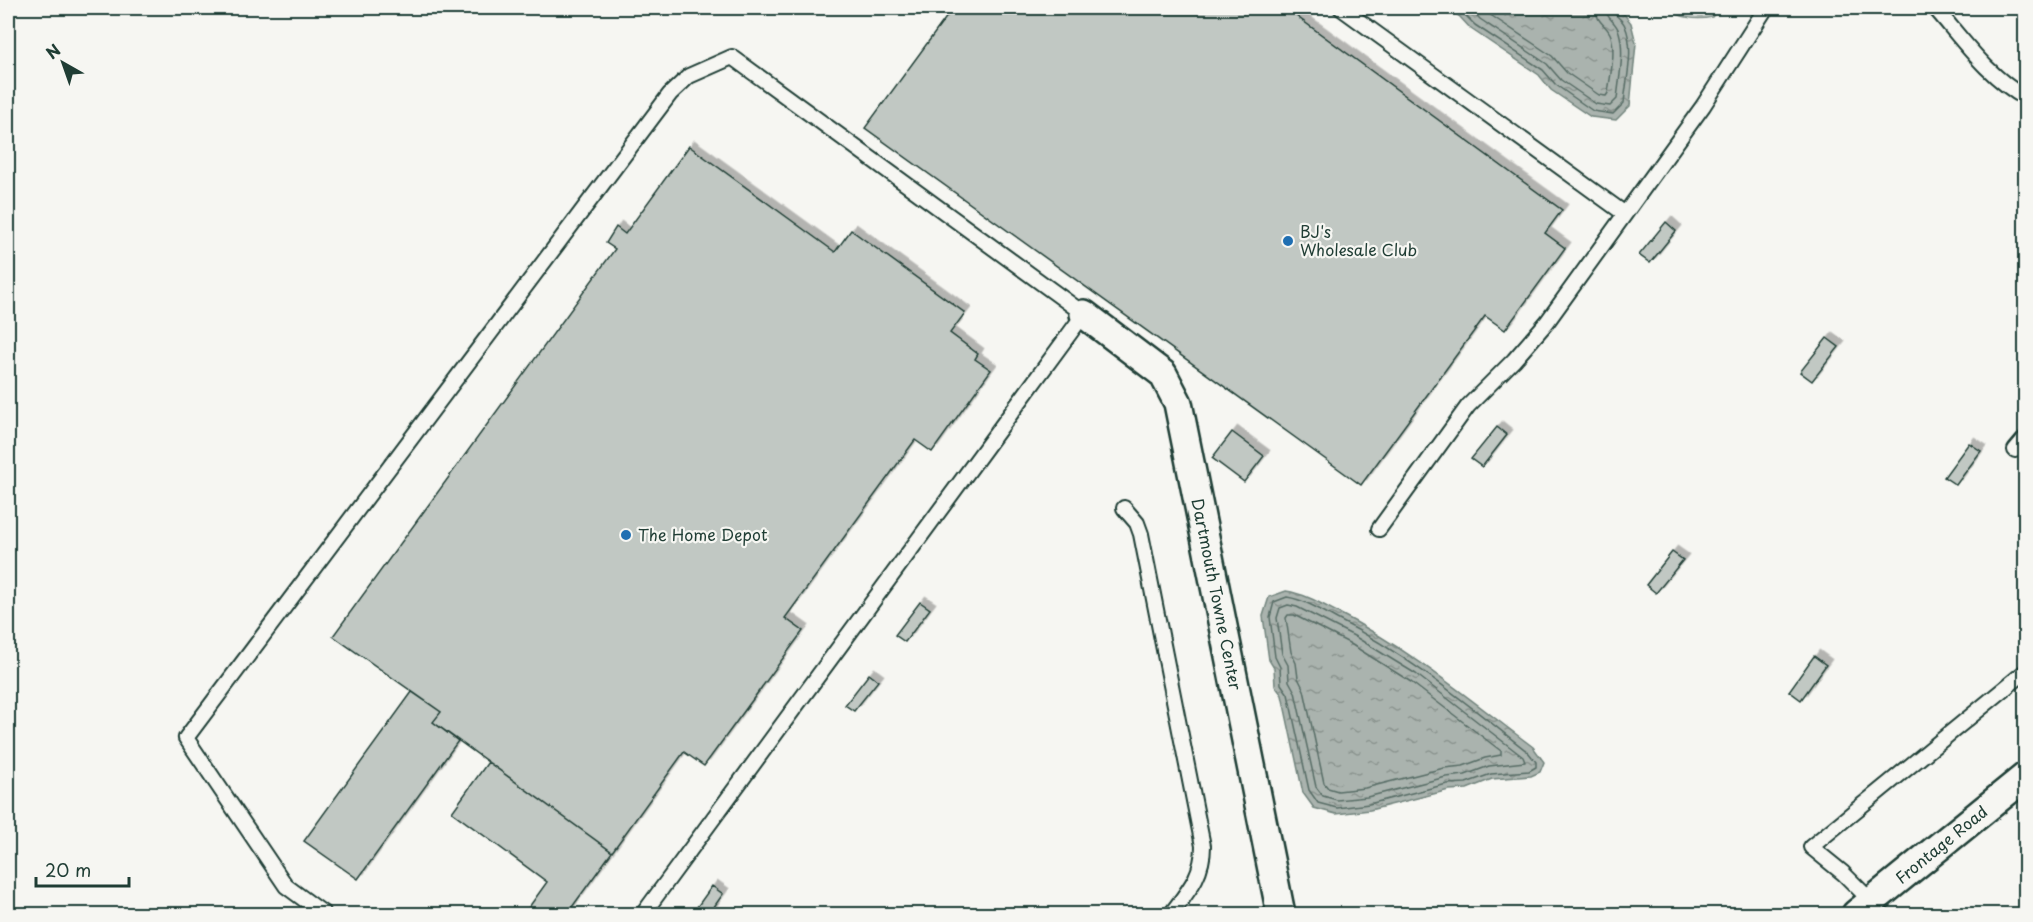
<svg xmlns="http://www.w3.org/2000/svg" width="2033" height="922" font-family="'Playpen Sans',sans-serif">
<style>
.wetland{fill:url(#wetland-marsh);stroke:#7a8c85;stroke-width:1.5}
.water{fill:url(#water-ripples);stroke:#72847d;stroke-width:1.5}
.lines{fill:none;stroke-linecap:round;stroke-linejoin:round}
.shore{stroke:#576c65;stroke-width:1.5}
.building{fill:#c1c8c3;stroke:#1f3d34;stroke-width:1.5;filter:url(#shadow)}
.service-casing{stroke:#1f3d34;stroke-width:18}
.minor-casing{stroke:#1f3d34;stroke-width:32}
.service{stroke:#f6f6f2;stroke-width:14}
.minor{stroke:#f6f6f2;stroke-width:27}
.poi-dot{fill:#1f6fb2;stroke:#f6f6f2;stroke-width:2}
.labels{text-anchor:middle;stroke-width:4.5;stroke-linejoin:round;paint-order:stroke}
.poi-label{font-size:16px;fill:#1f3d34;stroke:#f6f6f2;text-anchor:start}
.street-label{font-size:16px;fill:#1f3d34;stroke:#f6f6f2}
</style>
<defs>
<pattern id="wetland-marsh" width="20" height="14" patternUnits="userSpaceOnUse" patternTransform="scale(1.5)"><rect width="20" height="14" fill="#d6dbd6"/><path d="M1 5h8M5 5V1M11 12h8M15 12V8" fill="none" stroke="#b7bdb8"/></pattern>
<pattern id="water-ripples" width="26" height="14" patternUnits="userSpaceOnUse" patternTransform="scale(1.5)"><rect width="26" height="14" fill="#aab3ae"/><path d="M2 4q2-2 4 0t4 0M15 11q2-2 4 0t4 0" fill="none" stroke="#8a938e"/></pattern>
<filter id="shadow"><feDropShadow dx="5.5" dy="-5.5" stdDeviation="0" flood-color="#0004"/></filter>
</defs>
<rect width="100%" height="100%" fill="#f6f6f2"/>
<filter id="ink" filterUnits="userSpaceOnUse"><feTurbulence type="fractalNoise" baseFrequency=".0167" numOctaves="2"/><feDisplacementMap in="SourceGraphic" scale="12" xChannelSelector="R" yChannelSelector="G"/><feConvolveMatrix kernelMatrix="1 2 1 2 8 2 1 2 1" color-interpolation-filters="sRGB"/></filter>
<g filter="url(#ink)">
<path class="wetland" d="M 1665,8 L 1719,8 L 1712,17 C 1694,21 1681,17 1665,8 Z"/>
<path class="water" d="M 1447,8 L 1615,8 L 1624,14 L 1631,23 L 1636,43 L 1630,106 L 1616,120 L 1591,117 L 1551,90 L 1539,75 L 1471,29 L 1460,17 Z
M 1286,591 C 1305,594 1320,603 1337,612 C 1408,648 1469,699 1533,747 L 1544,762 L 1540,772 L 1531,776 L 1492,779 L 1467,789 L 1449,790 L 1370,810 L 1336,814 L 1314,808 L 1303,793 L 1282,695 L 1275,686 L 1274,668 L 1269,660 L 1263,616 L 1269,597 Z"/>
<g class="lines">
<path class="shore" d="M 1458,8 L 1475,25 L 1543,70 L 1556,85 L 1593,111 L 1613,114 L 1624,103 C 1626,80 1635,49 1625,26 C 1622,18 1613,16 1612,8
M 1470,8 L 1480,19 L 1547,64 L 1561,80 L 1596,104 L 1610,106 L 1617,99 C 1619,78 1625,52 1619,32 C 1616,21 1606,19 1605,8
M 1482,8 L 1486,12 L 1552,56 L 1567,73 L 1599,95 L 1606,96 L 1608,93 C 1610,76 1616,53 1611,36 C 1607,24 1596,24 1596,8
M 1287,597 C 1305,600 1321,610 1337,619 C 1407,654 1467,704 1528,752 L 1536,762 L 1536,767 L 1529,771 L 1491,774 L 1466,783 L 1447,784 L 1369,804 L 1337,808 L 1318,803 L 1309,790 L 1288,694 L 1281,684 L 1280,667 L 1275,657 L 1270,617 L 1274,602 Z
M 1288,605 L 1297,607 L 1354,636 L 1416,674 L 1523,757 L 1525,762 L 1489,766 L 1465,775 L 1446,777 L 1367,797 L 1337,800 L 1323,796 L 1316,787 L 1295,692 L 1289,681 L 1288,665 L 1282,654 L 1277,618 L 1280,608 Z
M 1288,615 L 1294,615 L 1349,643 L 1411,682 L 1501,751 L 1501,755 L 1485,758 L 1463,766 L 1444,768 L 1365,788 L 1338,791 L 1328,788 L 1324,783 L 1304,690 L 1298,678 L 1296,663 L 1291,652 L 1286,618 Z"/>
</g>
<path class="building" d="M 953,8 L 1285,8 L 1562,210 L 1545,233 L 1565,248 L 1505,330 L 1485,316 L 1361,485 L 865,128 Z
M 689,146 L 835,252 L 851,230 L 965,313 L 950,333 L 978,354 L 975,359 L 991,370 L 932,452 L 915,440 L 785,618 L 803,631 L 704,766 L 684,752 L 612,852 L 433,722 L 441,712 L 333,636 L 615,249 L 606,243 L 616,227 L 625,234 Z
M 1666,222 L 1676,231 L 1650,263 L 1639,255 Z
M 1827,338 L 1839,347 L 1812,381 L 1800,372 Z
M 1497,427 L 1507,435 L 1482,467 L 1471,459 Z
M 1232,432 L 1264,456 L 1244,482 L 1212,458 Z
M 1969,443 L 1981,451 L 1956,485 L 1944,477 Z
M 1672,552 L 1683,560 L 1656,593 L 1646,585 Z
M 920,602 L 930,609 L 905,642 L 895,635 Z
M 1814,656 L 1826,665 L 1801,700 L 1789,691 Z
M 869,674 L 878,681 L 854,711 L 845,705 Z
M 412,692 L 441,712 L 433,722 L 458,741 L 358,879 L 304,841 Z
M 488,762 L 612,852 L 567,914 L 524,914 L 547,882 L 452,812 Z
M 712,886 L 723,894 L 709,914 L 692,914 Z"/>
<g class="lines">
<g class="service-casing">
<path id="service" d="M 1341,8 L 1625,214
M 1935,8 C 1963,40 1988,77 2026,98
M 2015,450 L 2026,437
M 1124,508 L 1137,523 L 1141,534 L 1203,846 C 1203,875 1188,891 1171,914
M 1379,529 L 1468,406 L 1514,360 L 1547,322 L 1703,106 L 1766,8
M 1872,902 L 1843,873 L 1811,847 L 2026,671
M 324,914 L 286,886 L 186,738 L 670,94 L 689,76 L 732,57 L 1084,314 L 643,914"/>
</g>
<g class="minor-casing">
<g id="minor">
<path id="s1" d="M 1084,314 L 1163,374 L 1178,403 L 1281,914"/>
<path id="s2" d="M 1856,914 L 2026,776"/>
</g>
</g>
<use href="#service" class="service"/>
<use href="#minor" class="minor"/>
</g>
</g>
<g class="poi-dot">
<circle cx="1288" cy="241" r="6"/>
<circle cx="626" cy="535" r="6"/>
</g>
<g class="labels">
<g class="poi-label">
<text x="1300" y="238">BJ's<tspan x="1300" dy="18">Wholesale Club</tspan></text>
<text x="638" y="541">The Home Depot</text>
</g>
<g class="street-label">
<text dy="6" stroke="none"><textPath href="#s1" startOffset="327">Dartmouth Towne Center</textPath></text>
<text dy="6" stroke="none"><textPath href="#s2" startOffset="110">Frontage Road</textPath></text>
</g>
</g>
<rect width="2033" height="922" fill="none" stroke="#f6f6f2" stroke-width="30"/>
<rect x="15" y="15" width="2003" height="892" fill="none" stroke="#1f3d34" stroke-width="2" filter="url(#ink)"/>
<g transform="translate(63 63) rotate(320)" stroke="#f6f6f2" stroke-width="4.5" paint-order="stroke">
<path d="M0-4.5L10 22L0 15L-10 22Z" fill="#1f3d34"/>
<text y="-9" font-size="16" font-weight="bold" text-anchor="middle" fill="#1f3d34">N</text>
</g>
<path d="M36 877v9h93v-9" fill="none" stroke="#1f3d34" stroke-width="3"/>
<text x="45" y="877" font-size="18" fill="#1f3d34" stroke="#f6f6f2" stroke-width="4.5" paint-order="stroke">20 m</text>
</svg>
